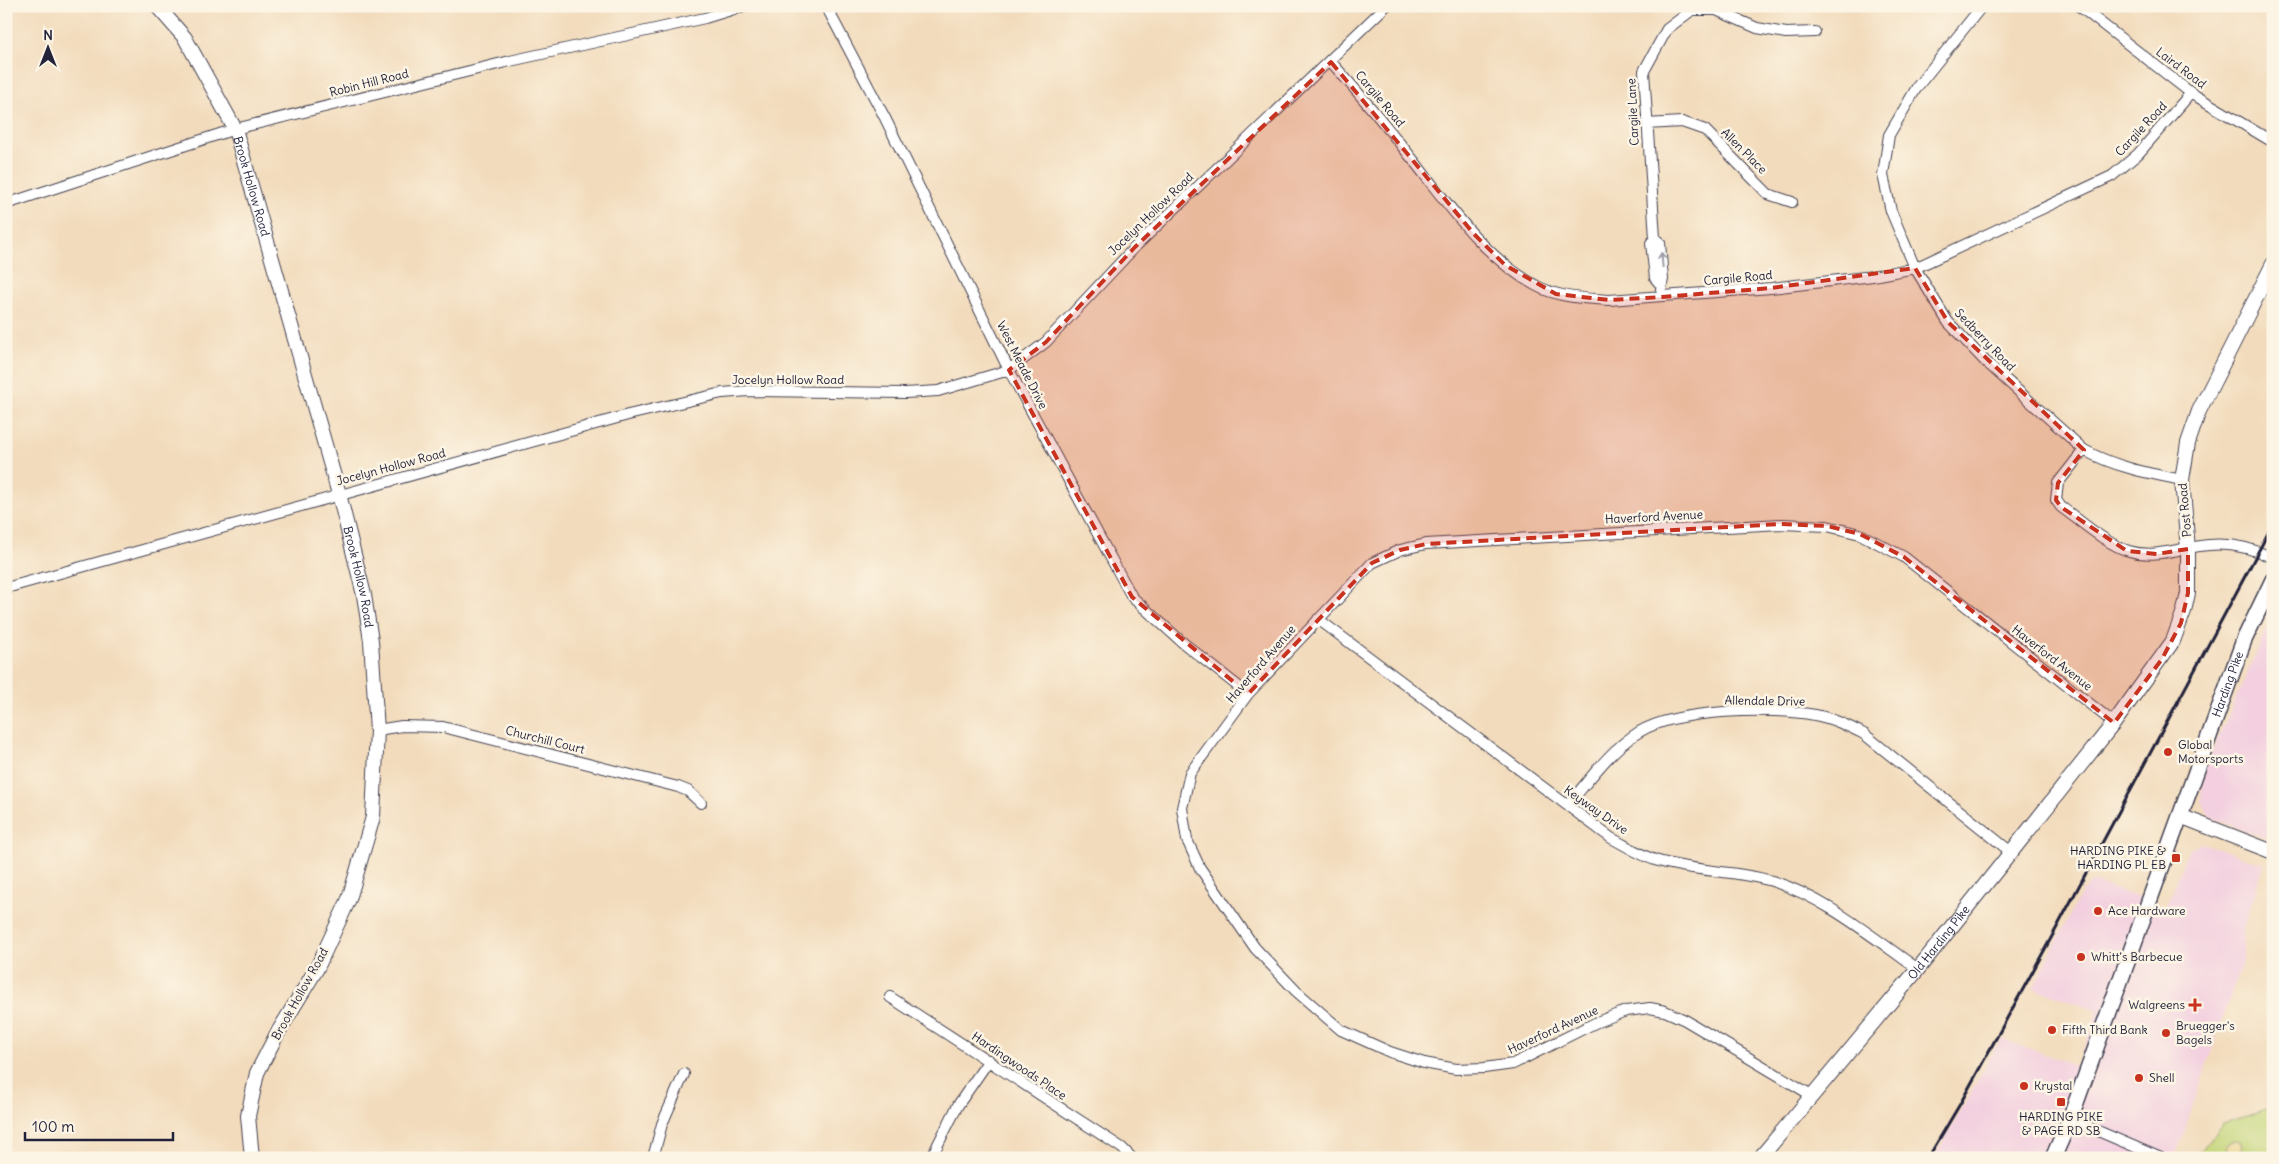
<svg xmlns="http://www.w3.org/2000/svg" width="2279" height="1164" font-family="Delius,sans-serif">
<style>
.built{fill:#f3cfdf}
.green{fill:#c2d476;stroke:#727b58}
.sand{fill:#eeda9e;stroke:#887e6c}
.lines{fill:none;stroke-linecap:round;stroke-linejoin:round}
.street-casing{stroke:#413e4e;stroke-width:12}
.secondary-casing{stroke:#413e4e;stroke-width:16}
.primary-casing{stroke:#413e4e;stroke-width:18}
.street{stroke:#fff;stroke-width:10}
.secondary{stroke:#fff;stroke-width:14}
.primary{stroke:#fff;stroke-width:15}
.rail{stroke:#22223b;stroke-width:3}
.oneway{stroke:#9c9ca7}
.marked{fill:#c8321e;fill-opacity:0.2;stroke:#c8321e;stroke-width:4;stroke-dasharray:10 6;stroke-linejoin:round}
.poi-dot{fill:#c8321e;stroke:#fcf5e5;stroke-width:2}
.labels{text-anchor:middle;stroke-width:5;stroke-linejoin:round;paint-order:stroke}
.street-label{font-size:12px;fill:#22223b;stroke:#fcf5e5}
.poi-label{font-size:12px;fill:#22223b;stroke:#fcf5e5;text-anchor:start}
</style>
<rect width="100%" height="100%" fill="#fcf5e5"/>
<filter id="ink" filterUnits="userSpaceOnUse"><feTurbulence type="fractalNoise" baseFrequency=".02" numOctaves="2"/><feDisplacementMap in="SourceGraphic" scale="10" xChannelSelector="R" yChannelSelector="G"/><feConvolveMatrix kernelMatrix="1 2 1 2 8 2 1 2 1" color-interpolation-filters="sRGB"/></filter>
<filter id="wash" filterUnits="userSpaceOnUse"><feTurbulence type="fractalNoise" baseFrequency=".0096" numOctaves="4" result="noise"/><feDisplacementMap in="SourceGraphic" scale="20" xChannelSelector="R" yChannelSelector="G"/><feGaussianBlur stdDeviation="1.12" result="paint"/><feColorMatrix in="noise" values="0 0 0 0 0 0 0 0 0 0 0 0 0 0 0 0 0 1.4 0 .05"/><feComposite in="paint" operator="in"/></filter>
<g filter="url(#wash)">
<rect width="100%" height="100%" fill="#f2dbbc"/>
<path class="built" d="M 2273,615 L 2273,841 L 2212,818 L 2201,802 L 2204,770 Z
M 2202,843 L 2264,864 L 2242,933 L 2244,956 L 2177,1152 L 2165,1158 L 1934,1158 L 2001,1039 L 2077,1066 L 2098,1010 L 2033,988 L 2082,891 L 2093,882 L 2167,907 L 2188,850 Z"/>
<path class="green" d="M 2273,1108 L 2273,1158 L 2195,1158 L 2223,1123 Z"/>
<path class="sand" d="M 2236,1140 L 2241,1142 L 2242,1150 L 2225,1154 L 2226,1145 Z"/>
</g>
<g filter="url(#ink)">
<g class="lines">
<g class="street-casing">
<path id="street" d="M 826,6 L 885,118 L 1009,370 L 1132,597 L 1182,642 L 1248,694
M 1982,6 L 1917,87 L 1889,135 L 1883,175 L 1891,211 L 1915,268 L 1948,322 L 1984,360 L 2084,450 C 2115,467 2147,473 2182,480
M 2079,6 L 2191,93 L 2273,142
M 1331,62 C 1360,94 1387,127 1414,161 C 1449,206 1484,257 1535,285 C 1558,298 1584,298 1609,300 L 1771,288 L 1873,276 L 1915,268 L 2112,176 L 2138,154 L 2191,93
M 1646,124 L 1682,122 L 1705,130 L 1768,194 L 1792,202
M 6,204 L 235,129 L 510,61 L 705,18 L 744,6
M 1655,238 L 1660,243 L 1663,279 L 1661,289
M 1661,285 L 1655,278 L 1651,243 L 1655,238 L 1644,71 L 1667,29 L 1692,10 L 1716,10 L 1757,28 L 1786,33 L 1815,32
M 2084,450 L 2058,483 L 2056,500 L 2061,507 C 2080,520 2107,545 2129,551 C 2156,559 2182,547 2209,545 C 2232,543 2252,548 2273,558
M 6,588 L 628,415 L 722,393 L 749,391 L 905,393 L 938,391 L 1009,370 L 1046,342 L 1135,247 L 1386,6
M 1318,619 L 1611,838 C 1625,845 1640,855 1655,860 C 1693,872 1734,870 1772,881 C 1826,898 1872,937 1918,969
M 377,730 L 402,726 L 443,727 L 678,787 L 688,791 L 701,803
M 1568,805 C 1590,779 1610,750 1639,732 C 1676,709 1773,707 1815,715 C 1832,718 1848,726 1864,734 L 2011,852
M 890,997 L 1122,1148 L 1132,1158
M 1813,1096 L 1685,1020 L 1665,1011 L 1650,1008 L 1626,1011 L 1597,1022 L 1513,1064 L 1484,1068 L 1456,1069 L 1424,1063 L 1390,1052 L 1341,1030 L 1296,991 L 1255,948 L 1200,868 L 1187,840 L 1182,808 L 1190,773 L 1248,694 L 1372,563 L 1400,550 L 1426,544 L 1781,524 L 1827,526 L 1860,534 L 1904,557 L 2114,723
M 2070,1119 L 2161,1158
M 653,1158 L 662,1124 L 684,1074
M 931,1158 L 958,1105 L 989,1060"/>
</g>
<g class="secondary-casing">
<g id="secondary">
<path id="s1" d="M 157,6 L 185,38 L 235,129 L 339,494 L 364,595 L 371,641 L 377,730 L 373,817 L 349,899 L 317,968 L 277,1034 L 257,1073 L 248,1116 L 252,1158"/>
<path d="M 2180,816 L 2273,852"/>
<path id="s2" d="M 1760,1158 L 1918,969 L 2114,723 L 2173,641 L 2184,611 L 2188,593 L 2188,549 L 2182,480 L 2188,443 L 2199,411 L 2273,264"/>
</g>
</g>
<g class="primary-casing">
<g id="primary">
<path id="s3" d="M 2053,1158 L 2070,1119 L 2244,640 L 2273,580"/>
</g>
</g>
<use href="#street" class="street"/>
<use href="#secondary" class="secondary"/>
<use href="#primary" class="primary"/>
<path class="rail" d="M 1928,1158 L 1960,1104 L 2056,929 L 2273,524"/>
</g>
<defs><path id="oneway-shaft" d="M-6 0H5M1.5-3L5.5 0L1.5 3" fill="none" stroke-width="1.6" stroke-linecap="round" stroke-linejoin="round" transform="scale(1.25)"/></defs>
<use class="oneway" href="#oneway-shaft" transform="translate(1662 260) rotate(-95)"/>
</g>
<path class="marked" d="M 1331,62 L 1474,234 L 1505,265 L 1556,294 L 1609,300 L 1662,297 L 1771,288 L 1915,268 L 1948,322 L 2084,450 L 2058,483 L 2056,500 L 2061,507 L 2127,551 L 2157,554 L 2188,549 L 2188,593 L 2181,623 L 2162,659 L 2114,723 L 1904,557 L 1860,534 L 1827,526 L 1781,524 L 1426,544 L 1400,550 L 1372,563 L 1248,694 L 1132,597 L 1009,370 L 1046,342 L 1135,247 Z"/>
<g class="poi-dot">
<circle cx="2168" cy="752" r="5"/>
<rect x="2171" y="853" width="10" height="10" rx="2.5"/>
<circle cx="2098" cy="911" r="5"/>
<circle cx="2081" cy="957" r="5"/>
<path d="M2192.5 997.5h5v5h5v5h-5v5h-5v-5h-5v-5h5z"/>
<circle cx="2052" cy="1030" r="5"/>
<circle cx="2166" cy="1033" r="5"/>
<circle cx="2139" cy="1078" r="5"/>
<circle cx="2024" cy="1086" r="5"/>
<rect x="2056" y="1097" width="10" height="10" rx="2.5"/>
</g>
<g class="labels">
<g class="street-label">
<text transform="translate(2181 68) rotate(37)" y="4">Laird Road</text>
<text transform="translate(369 83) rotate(-14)" y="4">Robin Hill Road</text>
<text transform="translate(1380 99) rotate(50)" y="4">Cargile Road</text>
<text transform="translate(1633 112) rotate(-93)" y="4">Cargile Lane</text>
<text transform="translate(2141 129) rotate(-47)" y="4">Cargile Road</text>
<text transform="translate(1744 151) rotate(45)" y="4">Allen Place</text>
<text dy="4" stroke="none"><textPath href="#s1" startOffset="206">Brook Hollow Road</textPath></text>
<text transform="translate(1151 214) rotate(-44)" y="4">Jocelyn Hollow Road</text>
<text transform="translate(1738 278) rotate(-5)" y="4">Cargile Road</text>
<text transform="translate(1985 340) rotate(46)" y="4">Sedberry Road</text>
<text transform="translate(1022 365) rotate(63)" y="4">West Meade Drive</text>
<text x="788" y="384">Jocelyn Hollow Road</text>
<text transform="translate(391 467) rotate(-15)" y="4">Jocelyn Hollow Road</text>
<text transform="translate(2185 510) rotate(-95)" y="4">Post Road</text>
<text transform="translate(1654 517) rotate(-3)" y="4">Haverford Avenue</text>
<text dy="4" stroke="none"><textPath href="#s1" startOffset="611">Brook Hollow Road</textPath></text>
<text transform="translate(2052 658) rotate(38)" y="4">Haverford Avenue</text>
<text transform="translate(1261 664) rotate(-49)" y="4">Haverford Avenue</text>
<text dy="4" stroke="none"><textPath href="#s3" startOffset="505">Harding Pike</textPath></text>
<text transform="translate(1765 701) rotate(1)" y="4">Allendale Drive</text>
<text transform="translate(545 740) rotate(14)" y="4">Churchill Court</text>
<text transform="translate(1596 810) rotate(35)" y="4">Keyway Drive</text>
<text dy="4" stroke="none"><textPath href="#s2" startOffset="280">Old Harding Pike</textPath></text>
<text transform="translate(300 994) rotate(-61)" y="4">Brook Hollow Road</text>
<text transform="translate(1553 1030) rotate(-25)" y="4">Haverford Avenue</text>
<text transform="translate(1019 1066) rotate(34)" y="4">Hardingwoods Place</text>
</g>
<g class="poi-label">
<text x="2178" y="749">Global<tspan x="2178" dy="14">Motorsports</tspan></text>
<text x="2166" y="855" text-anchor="end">HARDING PIKE &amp;<tspan x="2166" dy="14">HARDING PL EB</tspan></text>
<text x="2108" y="915">Ace Hardware</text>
<text x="2091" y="961">Whitt's Barbecue</text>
<text x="2185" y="1009" text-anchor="end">Walgreens</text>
<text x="2176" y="1030">Bruegger's<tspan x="2176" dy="14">Bagels</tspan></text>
<text x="2062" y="1034">Fifth Third Bank</text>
<text x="2149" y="1082">Shell</text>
<text x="2034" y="1090">Krystal</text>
<text x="2061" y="1121" text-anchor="middle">HARDING PIKE<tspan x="2061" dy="14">&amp; PAGE RD SB</tspan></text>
</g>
</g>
<rect width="2279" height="1164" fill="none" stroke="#fcf5e5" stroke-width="25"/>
<g transform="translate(48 48)" stroke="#fcf5e5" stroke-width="4" paint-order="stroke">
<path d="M0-4L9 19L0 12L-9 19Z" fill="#22223b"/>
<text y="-8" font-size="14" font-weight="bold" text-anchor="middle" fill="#22223b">N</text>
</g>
<path d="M25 1132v8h148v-8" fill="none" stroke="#22223b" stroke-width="2.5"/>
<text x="32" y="1132" font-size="15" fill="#22223b" stroke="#fcf5e5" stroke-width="4" paint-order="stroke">100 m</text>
</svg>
